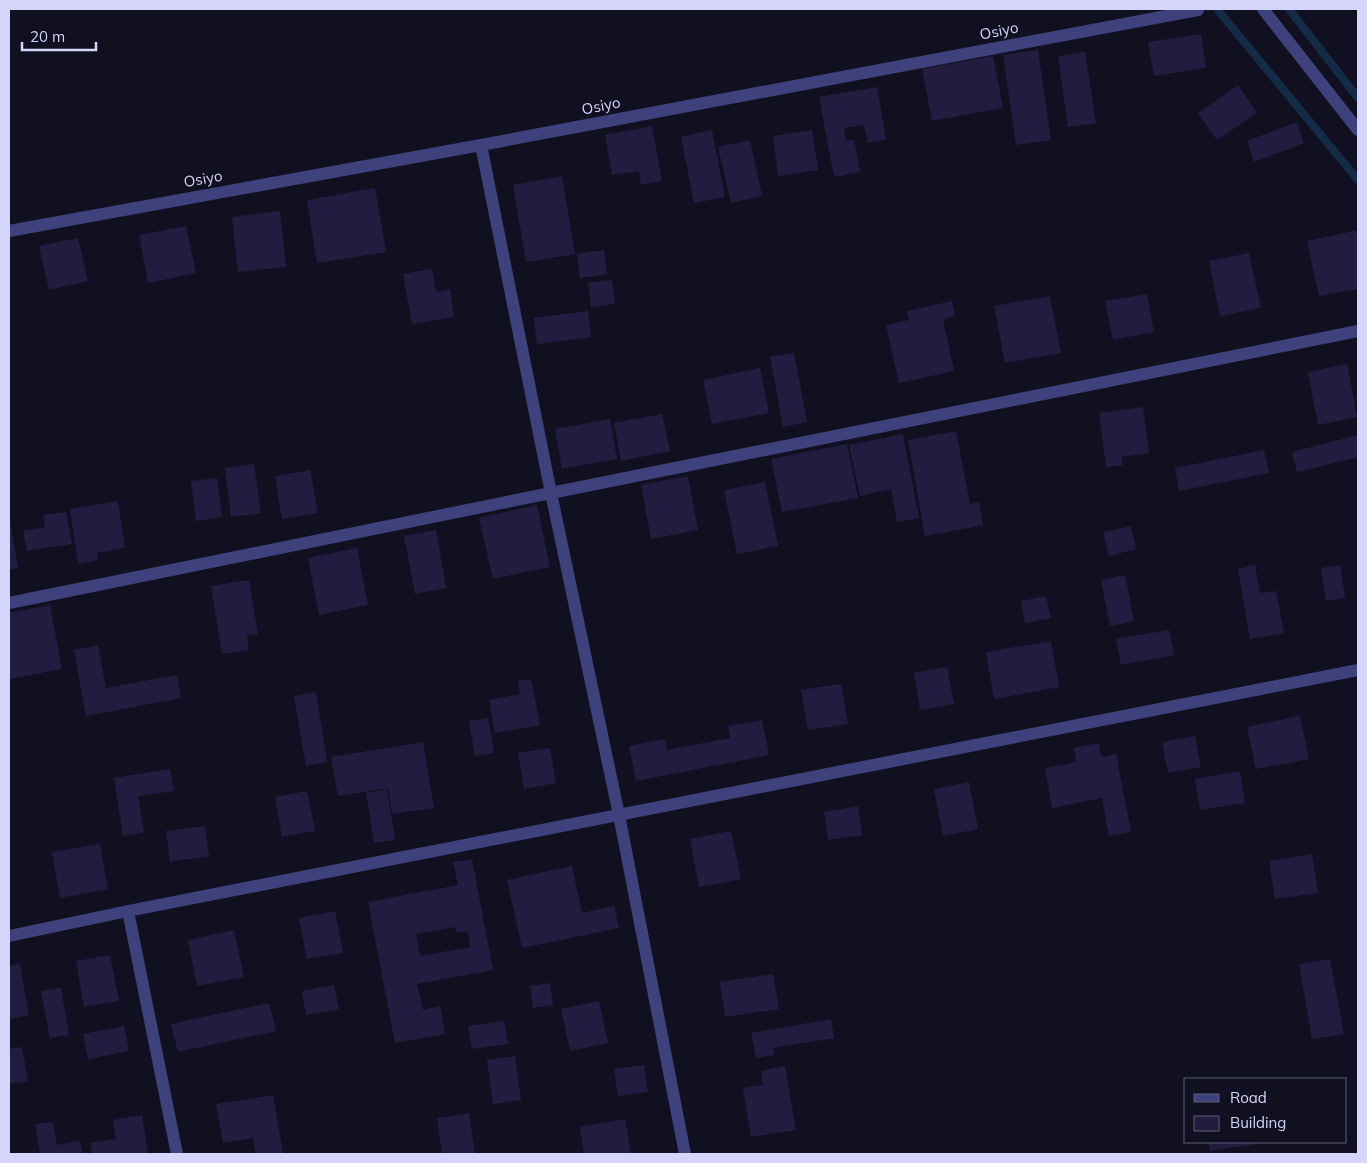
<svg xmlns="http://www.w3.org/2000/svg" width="1367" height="1163" font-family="Mulish,sans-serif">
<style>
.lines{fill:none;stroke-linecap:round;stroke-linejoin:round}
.stream{stroke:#142b47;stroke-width:8}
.building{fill:#221d40;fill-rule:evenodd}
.street{stroke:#3f417c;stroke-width:12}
.labels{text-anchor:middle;stroke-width:4;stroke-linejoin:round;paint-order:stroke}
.street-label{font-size:15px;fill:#d5d4fb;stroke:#111021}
</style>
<rect width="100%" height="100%" fill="#111021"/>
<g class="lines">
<path class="stream" d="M 1217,9 L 1358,180
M 1289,9 L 1358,98"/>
</g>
<path class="building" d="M 1201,34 L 1206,68 L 1154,76 L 1148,42 Z
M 1038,50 L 1051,140 L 1016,145 L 1003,55 Z
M 1085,52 L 1096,123 L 1068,127 L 1058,56 Z
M 993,56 L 1003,108 L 932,121 L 922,69 Z
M 1238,85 L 1257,113 L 1217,140 L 1198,113 Z
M 877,87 L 886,140 L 868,143 L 864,125 L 844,128 L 846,141 L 854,140 L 860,172 L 834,177 L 819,97 Z
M 1297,122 L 1304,143 L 1254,162 L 1247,141 Z
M 652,126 L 662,181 L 641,185 L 639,171 L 612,175 L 605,135 Z
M 712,130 L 725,197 L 694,203 L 681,137 Z
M 812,130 L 818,170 L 778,176 L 773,136 Z
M 750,140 L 762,196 L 731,203 L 718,147 Z
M 562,176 L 575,254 L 526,262 L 513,185 Z
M 375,188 L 386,252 L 317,263 L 307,200 Z
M 280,211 L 286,267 L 238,272 L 232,217 Z
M 186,226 L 196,273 L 148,283 L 139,235 Z
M 1358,230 L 1358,289 L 1319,296 L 1307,241 Z
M 78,238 L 88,281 L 49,290 L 39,246 Z
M 604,250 L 607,274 L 580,278 L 577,254 Z
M 1249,253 L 1261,308 L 1220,316 L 1209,261 Z
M 432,269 L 436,292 L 450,289 L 454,317 L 412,324 L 403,274 Z
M 612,280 L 615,304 L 591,307 L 588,283 Z
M 1147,294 L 1154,332 L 1113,340 L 1105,301 Z
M 1050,296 L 1061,353 L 1005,363 L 994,306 Z
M 952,301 L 955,316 L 943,319 L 954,371 L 899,383 L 886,325 L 909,320 L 907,311 Z
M 588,311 L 591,337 L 537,344 L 534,318 Z
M 794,353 L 807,422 L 783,427 L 770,357 Z
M 1347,364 L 1357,417 L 1318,425 L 1308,372 Z
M 760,368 L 769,413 L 712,424 L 703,380 Z
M 1143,407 L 1149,453 L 1121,457 L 1123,465 L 1106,467 L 1099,413 Z
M 662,414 L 670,451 L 621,461 L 614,423 Z
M 610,419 L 617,459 L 562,469 L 555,429 Z
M 956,431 L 970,504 L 979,502 L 983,525 L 925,536 L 908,440 Z
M 903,434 L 919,518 L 897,522 L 891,489 L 860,496 L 849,445 Z
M 1358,435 L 1358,457 L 1297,472 L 1292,452 Z
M 847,444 L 858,498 L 782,512 L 771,459 Z
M 1264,450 L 1269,473 L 1179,491 L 1175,468 Z
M 254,464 L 261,513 L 231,517 L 225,468 Z
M 310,470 L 318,513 L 282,519 L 275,476 Z
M 688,476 L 698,530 L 651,539 L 641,485 Z
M 217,478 L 222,517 L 196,521 L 191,481 Z
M 765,482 L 778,546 L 737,554 L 724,490 Z
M 118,501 L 125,548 L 97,553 L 98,560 L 78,564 L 70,509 Z
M 537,505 L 550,567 L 493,579 L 479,518 Z
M 66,512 L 72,544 L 27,551 L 23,531 L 45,527 L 43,515 Z
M 9,520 L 10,520 L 18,568 L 9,570 Z
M 1131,526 L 1136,549 L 1109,556 L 1103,532 Z
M 436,530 L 446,588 L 415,594 L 404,536 Z
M 357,548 L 368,605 L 319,615 L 308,558 Z
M 1255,565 L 1260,593 L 1276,591 L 1284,633 L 1250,639 L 1238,569 Z
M 1340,565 L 1345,598 L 1326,601 L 1321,568 Z
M 1125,575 L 1134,621 L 1110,626 L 1101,580 Z
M 249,580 L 258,634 L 247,635 L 249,650 L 222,654 L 211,586 Z
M 1046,596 L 1051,618 L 1025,623 L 1021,601 Z
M 50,605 L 62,669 L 9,679 L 9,613 Z
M 1169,630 L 1174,655 L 1121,665 L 1116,639 Z
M 1051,641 L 1059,687 L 994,699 L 986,652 Z
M 98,645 L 106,688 L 177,675 L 181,698 L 86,716 L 74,650 Z
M 947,667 L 954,704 L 920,710 L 914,673 Z
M 531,679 L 540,725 L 495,733 L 489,700 L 520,694 L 518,681 Z
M 841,684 L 848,724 L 808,730 L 801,690 Z
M 316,692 L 327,762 L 306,766 L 294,696 Z
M 1300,716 L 1309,759 L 1256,769 L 1247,727 Z
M 488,718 L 494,753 L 475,756 L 469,721 Z
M 762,720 L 769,755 L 636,781 L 629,746 L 665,739 L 667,750 L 730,738 L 728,726 Z
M 1195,736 L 1201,767 L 1168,773 L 1162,742 Z
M 423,742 L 434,808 L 392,814 L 388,788 L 338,796 L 331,757 Z
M 1099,743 L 1101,757 L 1116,754 L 1131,832 L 1109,836 L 1102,798 L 1052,808 L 1045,768 L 1076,762 L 1074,748 Z
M 550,748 L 556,783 L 524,789 L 518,753 Z
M 170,769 L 174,791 L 138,796 L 144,832 L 123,836 L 114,778 Z
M 1240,771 L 1245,803 L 1200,810 L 1195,779 Z
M 969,782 L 978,829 L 943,836 L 934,789 Z
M 387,789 L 395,840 L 374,843 L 366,793 Z
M 307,791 L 315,831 L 282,837 L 275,797 Z
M 858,806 L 862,835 L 828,840 L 824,812 Z
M 205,826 L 209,856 L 170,862 L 166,831 Z
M 731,831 L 741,879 L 699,887 L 690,839 Z
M 100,844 L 108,889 L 60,898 L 52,852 Z
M 1312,854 L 1318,893 L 1275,899 L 1269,861 Z
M 472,859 L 493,970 L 417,984 L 423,1010 L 440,1006 L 445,1034 L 395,1043 L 368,902 L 458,885 L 453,862 ZM 455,927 L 457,933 L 468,931 L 470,947 L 420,956 L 416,934 Z
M 572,866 L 582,913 L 614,906 L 619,928 L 522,948 L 507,880 Z
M 335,911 L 343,953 L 307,959 L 299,918 Z
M 234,930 L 244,977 L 197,986 L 188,940 Z
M 110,955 L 119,1001 L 84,1007 L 76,961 Z
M 1330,959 L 1344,1034 L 1312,1039 L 1299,964 Z
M 20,964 L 29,1015 L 9,1019 L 9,966 Z
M 773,974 L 779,1009 L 725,1017 L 720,982 Z
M 550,983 L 553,1005 L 533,1008 L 530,986 Z
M 334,985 L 339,1009 L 306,1015 L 302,991 Z
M 61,988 L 69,1035 L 50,1038 L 41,991 Z
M 599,1001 L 608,1043 L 570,1051 L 561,1009 Z
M 269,1003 L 276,1031 L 178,1052 L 171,1024 Z
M 831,1019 L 834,1038 L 773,1048 L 775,1055 L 756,1058 L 751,1033 Z
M 504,1021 L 508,1044 L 472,1049 L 468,1026 Z
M 124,1026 L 129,1051 L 88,1059 L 83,1034 Z
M 22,1047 L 28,1081 L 9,1084 L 9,1049 Z
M 515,1056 L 521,1100 L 493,1104 L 487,1060 Z
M 644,1065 L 648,1092 L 618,1096 L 614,1069 Z
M 785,1066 L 796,1130 L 751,1137 L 743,1088 L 763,1085 L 761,1071 Z
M 273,1095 L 283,1154 L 256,1154 L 253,1138 L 223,1143 L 216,1104 Z
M 469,1113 L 475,1154 L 442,1154 L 437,1118 Z
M 142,1115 L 148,1154 L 92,1154 L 90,1143 L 116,1139 L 113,1120 Z
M 625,1119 L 631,1154 L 584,1154 L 580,1127 Z
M 53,1122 L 57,1145 L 80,1141 L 82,1154 L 40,1154 L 35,1124 Z
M 1208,1142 L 1264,1142 L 1264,1143 L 1210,1151 Z"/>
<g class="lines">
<path class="street" d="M 1263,9 L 1358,130
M 481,145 L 551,493 L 619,815 L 685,1154
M 9,231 L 481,145 L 1198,10
M 9,603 L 551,493 L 1358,331
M 128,911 L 177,1154
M 9,936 L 128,911 L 1358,670"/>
</g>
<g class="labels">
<g class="street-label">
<text transform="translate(999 31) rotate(-11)" y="5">Osiyo</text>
<text transform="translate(601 106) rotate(-11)" y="5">Osiyo</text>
<text transform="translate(203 179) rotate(-10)" y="5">Osiyo</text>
</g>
</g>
<rect width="1367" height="1163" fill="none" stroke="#d5d4fb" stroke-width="20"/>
<rect x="1184" y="1078" width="162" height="65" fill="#111021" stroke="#5f5e78"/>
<rect x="1194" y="1094" width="25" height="8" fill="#3f417c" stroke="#5f5e78"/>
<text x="1230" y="1103" font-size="15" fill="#d5d4fb">Road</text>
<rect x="1194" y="1116" width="25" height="15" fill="#221d40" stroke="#5f5e78"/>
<text x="1230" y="1128" font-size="15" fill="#d5d4fb">Building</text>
<path d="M22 42v8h74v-8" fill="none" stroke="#d5d4fb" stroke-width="2.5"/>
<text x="30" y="42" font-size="15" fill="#d5d4fb" stroke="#111021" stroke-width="4" paint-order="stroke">20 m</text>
</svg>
